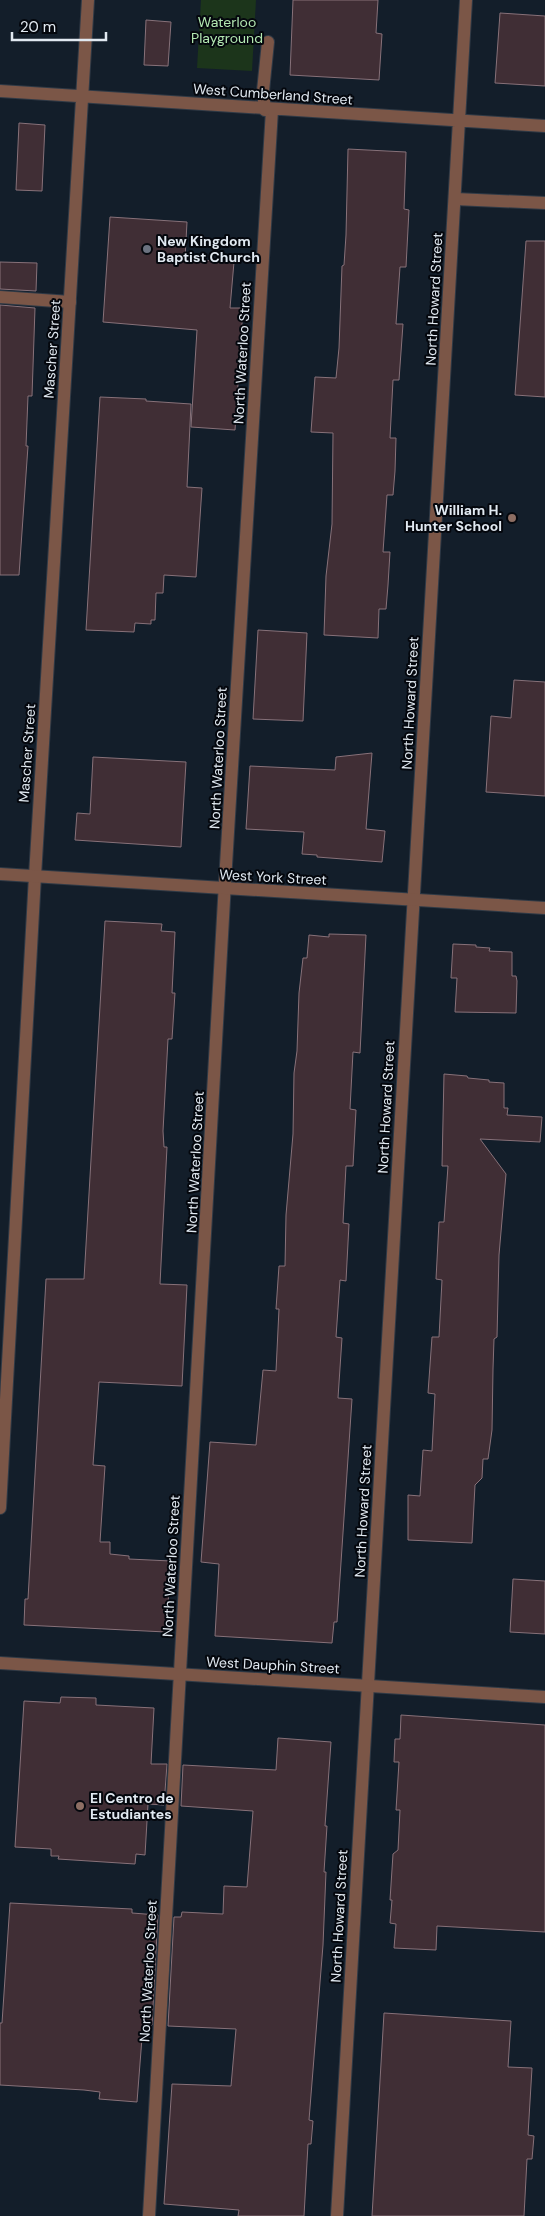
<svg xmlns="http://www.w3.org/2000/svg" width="545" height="2216" font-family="'DM Sans',sans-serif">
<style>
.green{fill:#1c351b}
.building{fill:#402e35;stroke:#877179}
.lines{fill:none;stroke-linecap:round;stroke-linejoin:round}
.service-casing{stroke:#303a46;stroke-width:14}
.minor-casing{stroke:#303a46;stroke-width:14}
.tertiary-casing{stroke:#303a46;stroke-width:14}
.service{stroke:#7b5647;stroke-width:12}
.minor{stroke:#7b5647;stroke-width:12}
.tertiary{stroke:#7b5647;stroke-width:12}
.worship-dot{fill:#6b7280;stroke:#04070d;stroke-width:2}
.education-dot{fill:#8d6e63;stroke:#04070d;stroke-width:2}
.labels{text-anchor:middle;stroke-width:4;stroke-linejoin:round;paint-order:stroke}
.park-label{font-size:14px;fill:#b3e8b2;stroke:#04070d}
.street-label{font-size:14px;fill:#e1e9f1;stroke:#04070d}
.poi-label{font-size:14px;font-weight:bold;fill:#e1e9f1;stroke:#04070d;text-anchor:start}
</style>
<rect width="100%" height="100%" fill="#131e2a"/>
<path class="green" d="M 201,0 L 256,0 L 252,71 L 197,68 Z"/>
<path class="building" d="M 293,0 L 378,0 L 376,33 L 382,34 L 379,80 L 290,75 Z
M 500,13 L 545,16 L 545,86 L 495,83 Z
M 146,20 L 171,22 L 168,66 L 144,65 Z
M 19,123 L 45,125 L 42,191 L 16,190 Z
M 348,149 L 406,152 L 404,209 L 409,210 L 406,267 L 400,267 L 396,324 L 403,324 L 399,380 L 393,380 L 390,438 L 396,438 L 395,471 L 393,495 L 387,495 L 383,552 L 390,552 L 388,585 L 386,609 L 379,609 L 378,638 L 324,635 L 326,576 L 332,524 L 333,433 L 311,432 L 315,377 L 336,378 L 339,348 L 342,266 L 344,265 L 346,235 Z
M 110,217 L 187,222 L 185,259 L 234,262 L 230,308 L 243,308 L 235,430 L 191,427 L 197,330 L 103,322 Z
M 526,241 L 545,241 L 545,397 L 515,395 Z
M 0,262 L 37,263 L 36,291 L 0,289 Z
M 0,305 L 35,308 L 32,396 L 28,396 L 26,446 L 28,446 L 19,575 L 0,575 Z
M 100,397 L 146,399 L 146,401 L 191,404 L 187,487 L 202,488 L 196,577 L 164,575 L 163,593 L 156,593 L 155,620 L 151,620 L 151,624 L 135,623 L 134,632 L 86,630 Z
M 258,630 L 307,633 L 303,721 L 253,719 Z
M 514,680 L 545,682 L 545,796 L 486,792 L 491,716 L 511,718 Z
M 372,753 L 366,829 L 385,831 L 382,862 L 317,857 L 317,855 L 302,854 L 304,832 L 246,829 L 250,766 L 335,770 L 336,757 Z
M 93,757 L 186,762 L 181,847 L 75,840 L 77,813 L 90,814 Z
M 105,921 L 162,924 L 161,931 L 175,932 L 172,993 L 175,993 L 172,1039 L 168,1039 L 163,1131 L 164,1147 L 167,1147 L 160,1284 L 187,1285 L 182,1386 L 99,1382 L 93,1465 L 105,1466 L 100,1542 L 110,1542 L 110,1554 L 129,1556 L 129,1559 L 171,1561 L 166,1632 L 24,1625 L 25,1599 L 28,1599 L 46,1279 L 84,1279 Z
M 329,934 L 366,935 L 360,1053 L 353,1052 L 350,1109 L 356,1110 L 353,1166 L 346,1166 L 343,1223 L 349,1224 L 346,1281 L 340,1280 L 336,1337 L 342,1338 L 338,1398 L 352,1399 L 337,1622 L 334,1622 L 332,1643 L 215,1636 L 219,1564 L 201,1562 L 210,1442 L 256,1445 L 263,1370 L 276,1371 L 279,1309 L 276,1309 L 279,1266 L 285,1266 L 286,1215 L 293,1134 L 294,1073 L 297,1051 L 299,993 L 303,958 L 307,958 L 309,935 L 329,937 Z
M 453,944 L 476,945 L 476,947 L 490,948 L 489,951 L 512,952 L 512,976 L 516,976 L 517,981 L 516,1013 L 455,1012 L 457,978 L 451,978 Z
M 444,1074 L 467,1076 L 468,1078 L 489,1080 L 489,1082 L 504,1083 L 504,1108 L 508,1108 L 507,1115 L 542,1117 L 540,1142 L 480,1139 L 506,1174 L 499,1255 L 497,1337 L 494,1339 L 493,1369 L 492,1430 L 488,1459 L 483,1459 L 482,1478 L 475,1485 L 472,1543 L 408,1540 L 408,1495 L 420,1496 L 423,1450 L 432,1451 L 435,1394 L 428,1393 L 432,1337 L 439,1337 L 442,1280 L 436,1279 L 439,1222 L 444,1222 L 448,1166 L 442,1166 Z
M 513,1579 L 545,1581 L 545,1634 L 510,1632 Z
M 61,1697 L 96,1698 L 96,1705 L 154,1708 L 151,1764 L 167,1764 L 164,1805 L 148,1804 L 145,1855 L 136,1854 L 135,1864 L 58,1859 L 59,1856 L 51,1856 L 51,1849 L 15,1847 L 24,1701 L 60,1703 Z
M 401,1715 L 545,1725 L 545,1932 L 437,1926 L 436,1950 L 394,1948 L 396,1924 L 390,1923 L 392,1900 L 390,1900 L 393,1854 L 398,1850 L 400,1810 L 396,1810 L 399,1762 L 394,1762 L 395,1739 L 400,1739 Z
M 278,1738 L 331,1742 L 325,1826 L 327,1826 L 324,1872 L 326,1872 L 323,1945 L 309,2120 L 313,2121 L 311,2144 L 308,2144 L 304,2216 L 238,2216 L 239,2210 L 164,2204 L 172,2084 L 231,2086 L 236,2029 L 168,2026 L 174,1917 L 181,1917 L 182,1912 L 223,1914 L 224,1886 L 247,1887 L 253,1811 L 181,1806 L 183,1765 L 276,1770 Z
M 10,1903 L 132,1909 L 132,1913 L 158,1915 L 152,2025 L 143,2025 L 137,2102 L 99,2099 L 100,2092 L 84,2090 L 0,2085 L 0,2023 L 2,2023 Z
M 384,2013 L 511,2021 L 508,2067 L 532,2068 L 528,2135 L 534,2136 L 532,2159 L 527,2159 L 524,2216 L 372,2216 Z"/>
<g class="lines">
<g class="service-casing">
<path id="service" d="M 265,110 L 263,91 L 268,42
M 455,199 L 545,203
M 0,297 L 70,302"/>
</g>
<g class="minor-casing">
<path id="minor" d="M 0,91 L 545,126
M 0,1508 L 35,876 L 88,0
M 149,2216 L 226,865 L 272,110
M 337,2216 L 466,0"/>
</g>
<g class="tertiary-casing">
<path id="tertiary" d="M 0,874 L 545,908
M 0,1663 L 545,1697"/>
</g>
<use href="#service" class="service"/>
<use href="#minor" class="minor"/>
<use href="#tertiary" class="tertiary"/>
</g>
<circle class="worship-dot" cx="147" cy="249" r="5"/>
<g class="education-dot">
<circle cx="512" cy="518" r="5"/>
<circle cx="80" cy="1806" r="5"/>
</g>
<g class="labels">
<g class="park-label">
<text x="227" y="27">Waterloo<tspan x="227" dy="16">Playground</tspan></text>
</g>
<g class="street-label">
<text transform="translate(273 94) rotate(4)" y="5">West Cumberland Street</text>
<text transform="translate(434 299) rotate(-87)" y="5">North Howard Street</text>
<text transform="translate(52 349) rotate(-86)" y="5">Mascher Street</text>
<text transform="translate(242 353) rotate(-87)" y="5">North Waterloo Street</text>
<text transform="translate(410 703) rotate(-87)" y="5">North Howard Street</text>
<text transform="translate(27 753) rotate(-86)" y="5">Mascher Street</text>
<text transform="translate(218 758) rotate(-87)" y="5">North Waterloo Street</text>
<text transform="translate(273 877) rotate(3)" y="5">West York Street</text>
<text transform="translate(386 1107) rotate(-87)" y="5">North Howard Street</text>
<text transform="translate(195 1162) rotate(-87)" y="5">North Waterloo Street</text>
<text transform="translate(363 1511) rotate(-87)" y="5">North Howard Street</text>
<text transform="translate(171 1566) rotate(-87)" y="5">North Waterloo Street</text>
<text transform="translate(273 1665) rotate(3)" y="5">West Dauphin Street</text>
<text transform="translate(339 1916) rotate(-87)" y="5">North Howard Street</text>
<text transform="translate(148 1971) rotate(-87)" y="5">North Waterloo Street</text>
</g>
<g class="poi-label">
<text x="157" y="246">New Kingdom<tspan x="157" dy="16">Baptist Church</tspan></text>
<text x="502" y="515" text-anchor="end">William H.<tspan x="502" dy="16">Hunter School</tspan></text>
<text x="90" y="1803">El Centro de<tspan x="90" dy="16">Estudiantes</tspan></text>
</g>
</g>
<path d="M12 32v8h94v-8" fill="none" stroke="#e1e9f1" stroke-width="2.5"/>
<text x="20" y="32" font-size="15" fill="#e1e9f1" stroke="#04070d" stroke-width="4" paint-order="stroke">20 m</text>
</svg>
